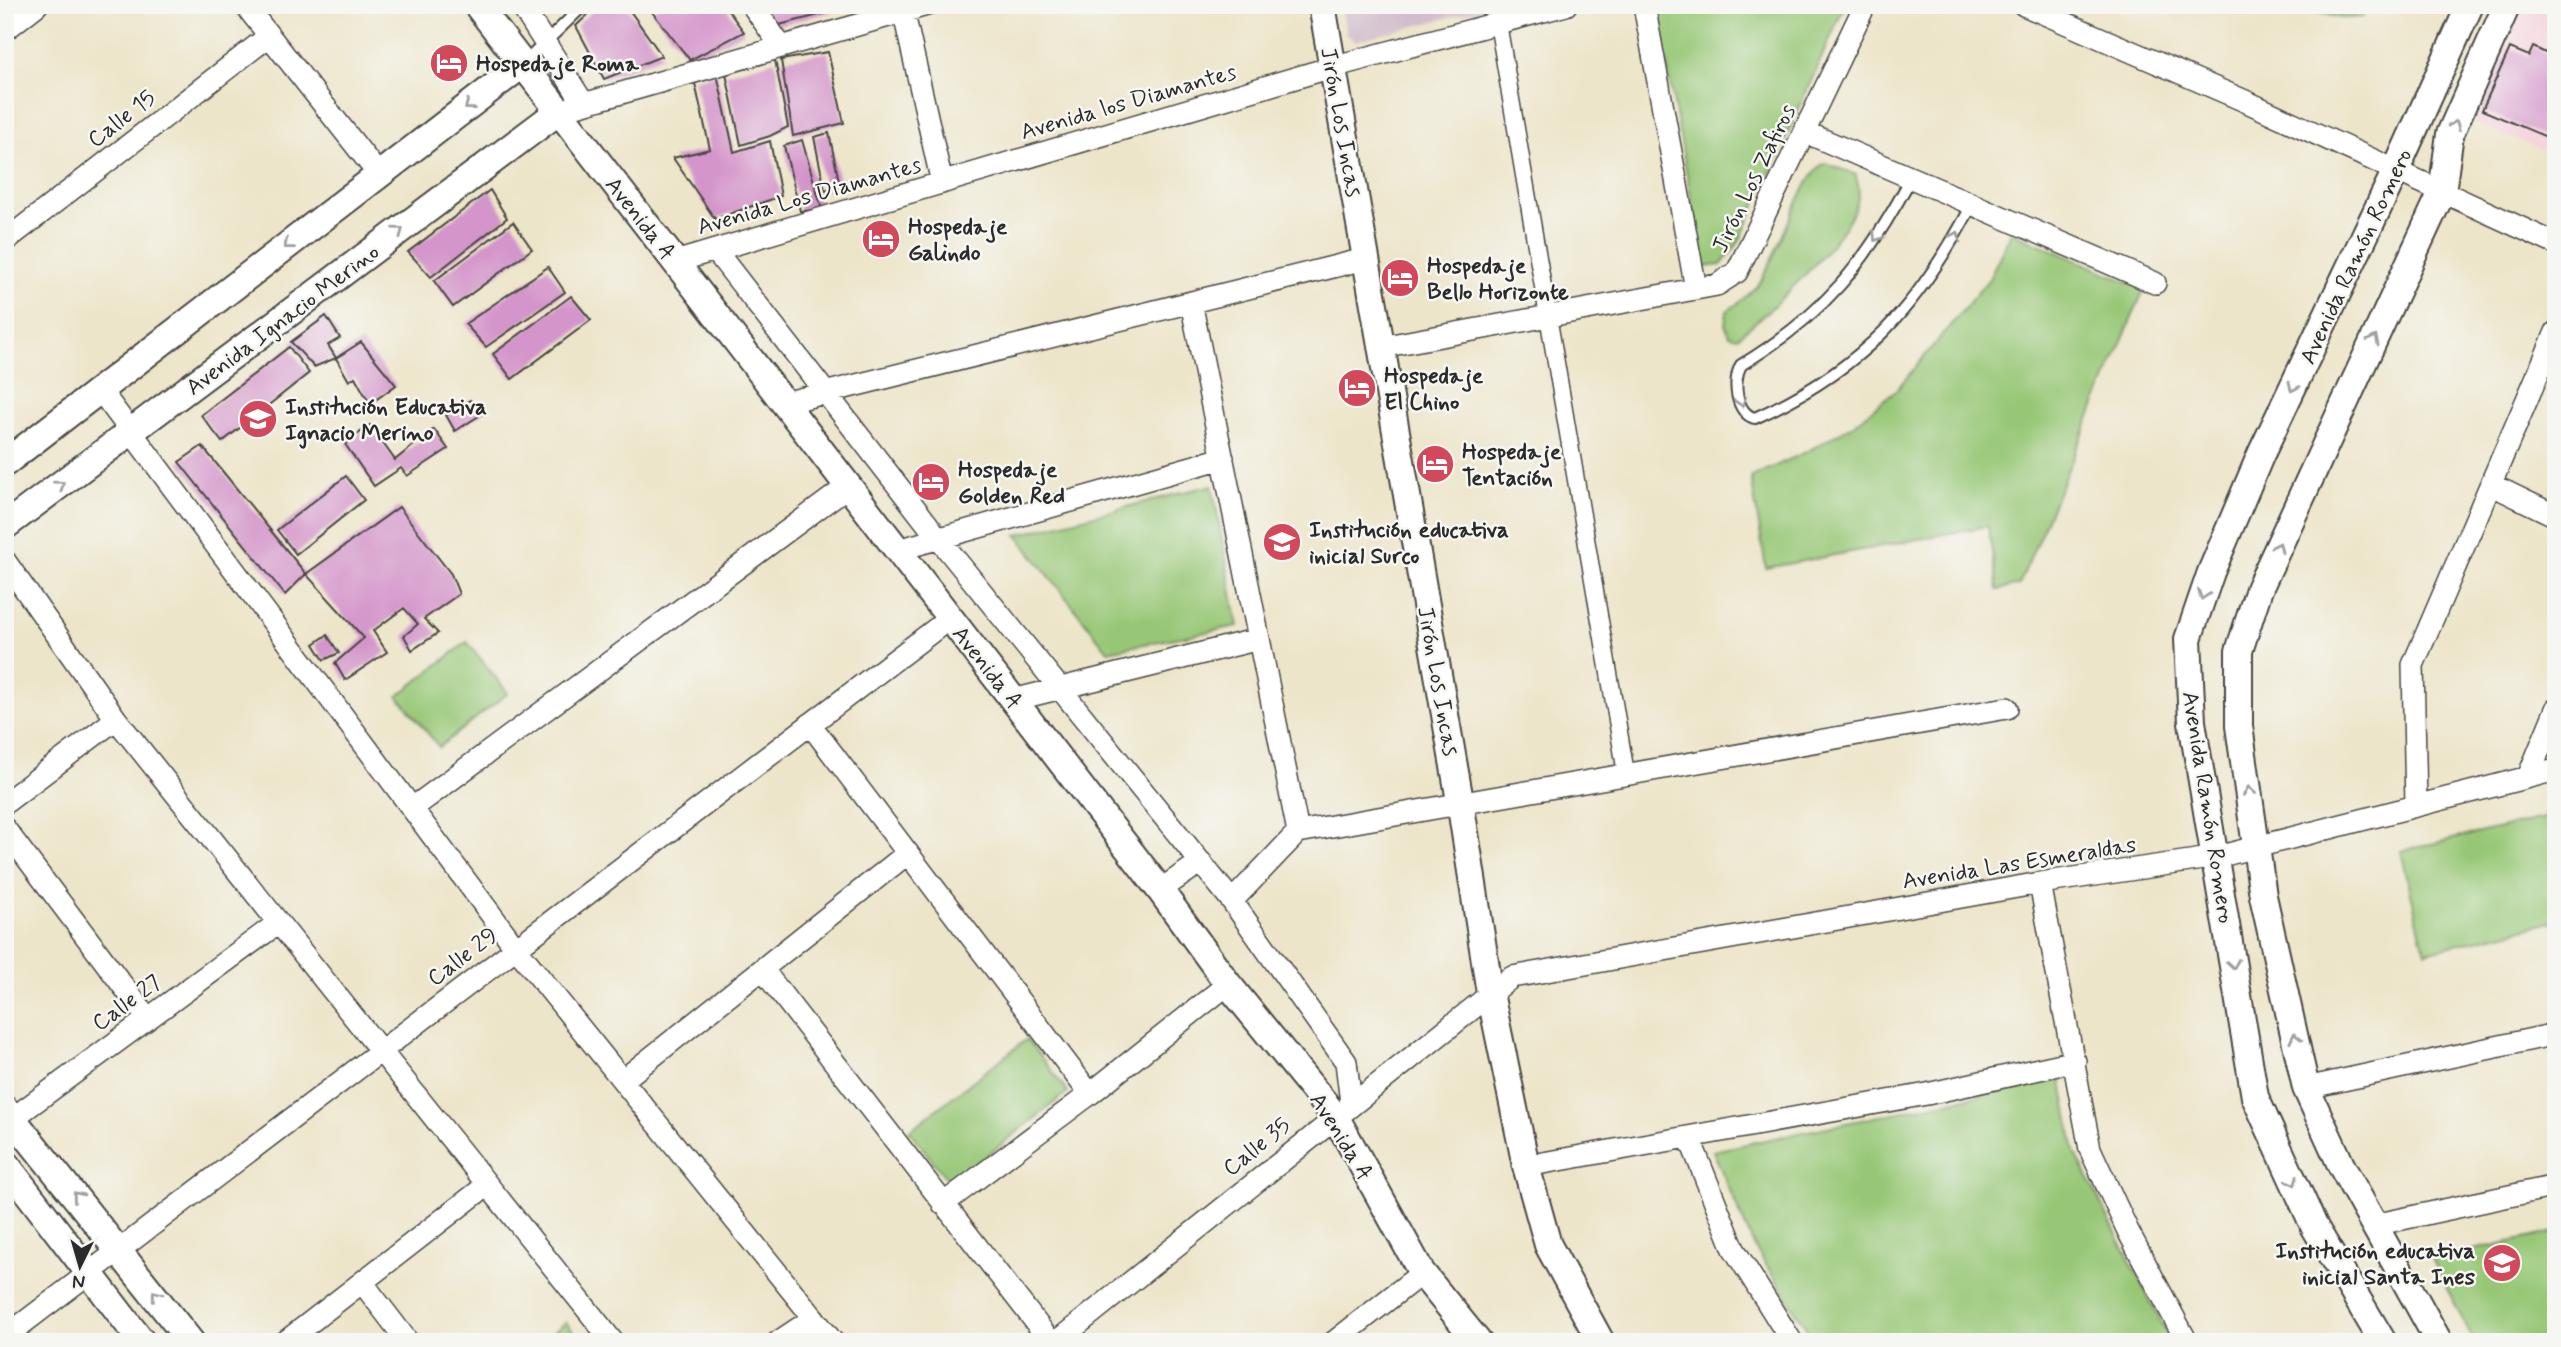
<svg xmlns="http://www.w3.org/2000/svg" width="2561" height="1347" font-family="Mynerve,sans-serif">
<style>
.built{fill:#f5cfdb}
.industrial{fill:#d1bdcc}
.green{fill:#97c776;stroke:#617950;stroke-width:2}
.building{fill:#d495ca}
.lines{fill:none;stroke-linecap:round;stroke-linejoin:round}
.service-casing{stroke:#484743;stroke-width:14}
.pedestrian-casing{stroke:#484743;stroke-width:19}
.minor-casing{stroke:#484743;stroke-width:24}
.tertiary-casing{stroke:#484743;stroke-width:30}
.service{stroke:#fff;stroke-width:10}
.pedestrian{stroke:#fff;stroke-width:16}
.minor{stroke:#fff;stroke-width:21}
.tertiary{stroke:#fff;stroke-width:26}
.oneway{stroke:#a0a0a0}
.labels{text-anchor:middle;stroke-width:5;stroke-linejoin:round;paint-order:stroke}
.poi-label{font-size:23px;font-weight:bold;fill:#2b2b2b;stroke:#f6f6f2;text-anchor:start}
.street-label{font-size:23px;fill:#2b2b2b;stroke:#f6f6f2}
</style>
<rect width="100%" height="100%" fill="#f6f6f2"/>
<filter id="ink" filterUnits="userSpaceOnUse"><feTurbulence type="fractalNoise" baseFrequency=".0143" numOctaves="2"/><feDisplacementMap in="SourceGraphic" scale="14" xChannelSelector="R" yChannelSelector="G"/><feConvolveMatrix kernelMatrix="1 2 1 2 8 2 1 2 1" color-interpolation-filters="sRGB"/></filter>
<filter id="wash" filterUnits="userSpaceOnUse"><feTurbulence type="fractalNoise" baseFrequency=".00686" numOctaves="4" result="noise"/><feDisplacementMap in="SourceGraphic" scale="28" xChannelSelector="R" yChannelSelector="G"/><feGaussianBlur stdDeviation="1.57" result="paint"/><feColorMatrix in="noise" values="0 0 0 0 0 0 0 0 0 0 0 0 0 0 0 0 0 1.4 0 .05"/><feComposite in="paint" operator="in"/></filter>
<g filter="url(#wash)">
<rect width="100%" height="100%" fill="#ede5c9"/>
<path class="built" d="M 2523,5 L 2556,5 L 2556,155 L 2473,123 Z"/>
<path class="industrial" d="M 1341,5 L 1499,5 L 1355,41 L 1346,34 Z"/>
<path class="green" d="M 1664,5 L 1845,5 L 1739,242 L 1721,265 L 1704,267 L 1656,7 Z
M 2285,5 L 2363,5 L 2363,17 L 2341,18 Z
M 1825,163 L 1856,175 C 1856,180 1859,186 1859,191 C 1858,232 1769,311 1738,337 L 1729,335 L 1725,324 L 1727,311 C 1739,303 1751,294 1760,282 C 1778,256 1801,176 1825,163 Z
M 2011,232 L 2144,289 L 2019,585 L 1998,590 L 1988,526 L 1766,568 L 1751,477 L 1806,452 L 1855,424 L 1898,388 L 1989,279 Z
M 1212,485 L 1238,626 L 1108,651 L 1017,535 Z
M 467,642 L 508,693 L 439,747 L 398,696 Z
M 2556,815 L 2556,921 L 2425,952 L 2401,851 Z
M 1027,1039 L 1068,1092 L 951,1184 L 909,1131 Z
M 2061,1078 L 2075,1152 L 2171,1342 L 1815,1342 L 1754,1246 L 1713,1151 Z
M 2556,1232 L 2556,1342 L 2474,1342 L 2432,1259 Z
M 566,1322 L 581,1342 L 542,1342 Z"/>
<g id="blocks">
<path class="building" d="M 598,5 L 631,5 L 628,8 L 662,56 L 604,79 L 576,26 Z
M 660,5 L 724,5 L 744,32 L 690,60 L 652,12 Z
M 762,5 L 855,5 L 855,6 L 771,27 Z
M 2533,47 L 2556,58 L 2556,141 L 2482,110 L 2510,48 L 2529,56 Z
M 828,52 L 844,123 L 793,136 L 781,60 Z
M 775,60 L 788,127 L 770,136 L 741,145 L 726,74 Z
M 717,74 L 734,152 L 770,141 L 781,196 L 715,219 L 673,158 L 710,149 L 694,79 Z
M 829,133 L 840,186 L 825,191 L 814,137 Z
M 802,140 L 822,210 L 800,211 L 784,146 Z
M 490,190 L 507,218 L 431,277 L 408,252 Z
M 513,222 L 532,249 L 453,307 L 434,281 Z
M 548,267 L 565,292 L 486,347 L 465,324 Z
M 571,296 L 591,320 L 512,379 L 493,354 Z
M 326,316 L 340,338 L 328,345 L 336,358 L 314,367 L 291,342 Z
M 361,342 L 396,385 L 370,404 L 355,377 L 349,381 L 336,358 Z
M 289,347 L 309,373 L 222,442 L 201,415 Z
M 470,400 L 482,414 L 455,431 L 446,415 Z
M 370,425 L 395,460 L 434,429 L 448,449 L 407,476 L 401,468 L 374,486 L 345,444 Z
M 202,446 L 306,574 L 285,595 L 179,462 Z
M 346,476 L 364,500 L 296,554 L 277,530 Z
M 399,507 L 451,574 L 459,594 L 424,619 L 438,633 L 412,650 L 404,636 L 418,624 L 404,608 L 373,631 L 387,652 L 345,680 L 335,663 L 364,638 L 306,574 Z
M 327,635 L 339,653 L 324,660 L 314,644 Z"/>
</g>
</g>
<g filter="url(#ink)">
<use href="#blocks" fill-opacity="0" stroke="#484743" stroke-width="2"/>
<g class="lines">
<g class="service-casing">
<path id="service" d="M 523,64 L 584,5
M 1911,178 C 1866,263 1824,315 1741,365 C 1732,381 1736,414 1755,418 C 1862,370 1918,307 1972,205"/>
</g>
<g class="pedestrian-casing">
<path id="pedestrian" d="M 1498,23 L 1626,773"/>
</g>
<g class="minor-casing">
<path id="minor" d="M 245,5 L 379,175
M 521,5 L 584,104
M 752,5 L 781,46
M 902,5 L 942,183
M 1644,5 L 1696,289
M 2024,5 L 2245,101 L 2556,244
M 5,30 L 37,5
M 559,111 L 927,5
M 1805,132 L 2155,283
M 5,241 L 269,36
M 715,250 L 939,539 L 1232,901 L 1346,1062 L 1351,1103
M 675,262 L 1332,67 L 1566,5
M 1191,302 L 1298,832
M 1381,347 L 1717,285 L 1737,272 L 1865,5
M 100,390 L 516,948 L 833,1342
M 784,403 L 1365,259
M 2492,485 L 2556,516
M 898,550 L 1223,458
M 5,561 L 116,719 L 613,1342
M 1013,700 L 1259,639
M 810,724 L 1090,1094
M 2528,777 L 2556,709
M 5,803 L 116,719
M 2416,805 L 2413,665 L 2556,332
M 414,807 L 848,486
M 5,829 L 148,1019
M 2040,883 L 2090,1149 L 2128,1231 L 2187,1342
M 1160,890 L 1201,862
M 1232,901 L 1298,832 L 2007,708
M 763,970 L 1051,1342
M 623,1080 L 908,853
M 2306,1088 L 2556,1034
M 5,1124 L 278,923
M 1689,1137 L 1734,1249 L 1792,1342
M 1526,1166 L 1927,1094 L 2075,1061
M 943,1204 L 1090,1094 L 1228,984
M 2374,1225 L 2556,1186
M 362,1282 L 408,1342
M 5,1337 L 950,618
M 285,1342 L 487,1185
M 778,1342 L 814,1318
M 1056,1342 L 1512,977 L 2040,883 L 2217,857 L 2556,770
M 1334,1342 L 1422,1273"/>
</g>
<g class="tertiary-casing">
<path id="tertiary" d="M 477,5 L 1160,890 L 1228,984 L 1335,1116 L 1422,1273 L 1478,1342
M 1322,5 L 1460,801 L 1490,993 L 1526,1166 L 1548,1245 L 1601,1342
M 5,463 L 523,64
M 5,526 L 559,111
M 5,1109 L 191,1342
M 5,1163 L 142,1342
M 2383,1342 L 2314,1226 L 2255,1097 L 2192,722 L 2188,639 L 2211,572 L 2261,454 L 2396,170 L 2470,5
M 2439,1342 L 2341,1165 L 2306,1088 L 2263,896 L 2239,726 L 2239,651 L 2259,589 L 2442,192 L 2450,134 L 2507,5"/>
</g>
<use href="#service" class="service"/>
<use href="#pedestrian" class="pedestrian"/>
<use href="#minor" class="minor"/>
<use href="#tertiary" class="tertiary"/>
</g>
<defs><path id="oneway-chevron" d="M-2-3.5L2.5 0L-2 3.5" fill="none" stroke-width="1.6" stroke-linecap="round" stroke-linejoin="round" transform="scale(1.75)"/></defs>
<g class="oneway">
<use href="#oneway-chevron" transform="translate(469 106) rotate(142)"/>
<use href="#oneway-chevron" transform="translate(2455 125) rotate(-68)"/>
<use href="#oneway-chevron" transform="translate(399 231) rotate(-37)"/>
<use href="#oneway-chevron" transform="translate(1956 236) rotate(-63)"/>
<use href="#oneway-chevron" transform="translate(1877 237) rotate(122)"/>
<use href="#oneway-chevron" transform="translate(288 245) rotate(142)"/>
<use href="#oneway-chevron" transform="translate(2374 340) rotate(-65)"/>
<use href="#oneway-chevron" transform="translate(2293 387) rotate(115)"/>
<use href="#oneway-chevron" transform="translate(1741 402) rotate(73)"/>
<use href="#oneway-chevron" transform="translate(60 485) rotate(-37)"/>
<use href="#oneway-chevron" transform="translate(2278 547) rotate(-65)"/>
<use href="#oneway-chevron" transform="translate(2203 595) rotate(109)"/>
<use href="#oneway-chevron" transform="translate(2249 791) rotate(-99)"/>
<use href="#oneway-chevron" transform="translate(2233 964) rotate(81)"/>
<use href="#oneway-chevron" transform="translate(2295 1038) rotate(-103)"/>
<use href="#oneway-chevron" transform="translate(2293 1181) rotate(66)"/>
<use href="#oneway-chevron" transform="translate(77 1196) rotate(-129)"/>
<use href="#oneway-chevron" transform="translate(156 1295) rotate(-128)"/>
</g>
</g>
<defs>
<g id="hotel-disc" transform="scale(2.0125)"><circle r="9.5" fill="#d1495b" stroke="#f6f6f2"/><path d="M-6-4.5h1.5V1H6V5H4.5V3h-9V5H-6ZM-4 0a1.8 1.8 0 1 1 3.6 0ZM.5 0V-2.5h3Q6-2.5 6 0Z" fill="#fff"/></g>
<g id="school-disc" transform="scale(2.0125)"><circle r="9.5" fill="#d1495b" stroke="#f6f6f2"/><path d="M0-5L7-2L0 1L-7-2ZM-4 1L0 2.5L4 1V4Q0 6-4 4Z" fill="#fff"/></g>
</defs>
<g fill-rule="evenodd">
<use href="#hotel-disc" x="449" y="63"/>
<use href="#hotel-disc" x="881" y="239"/>
<use href="#hotel-disc" x="1400" y="278"/>
<use href="#hotel-disc" x="1357" y="388"/>
<use href="#school-disc" x="258" y="419"/>
<use href="#hotel-disc" x="1435" y="464"/>
<use href="#hotel-disc" x="931" y="482"/>
<use href="#school-disc" x="1282" y="542"/>
<use href="#school-disc" x="2502" y="1263"/>
</g>
<g class="labels">
<g class="poi-label">
<text x="476" y="71">Hospedaje Roma</text>
<text x="908" y="234">Hospedaje<tspan x="908" dy="26">Galindo</tspan></text>
<text x="1427" y="273">Hospedaje<tspan x="1427" dy="26">Bello Horizonte</tspan></text>
<text x="1384" y="383">Hospedaje<tspan x="1384" dy="26">El Chino</tspan></text>
<text x="285" y="414">Institución Educativa<tspan x="285" dy="26">Ignacio Merino</tspan></text>
<text x="1462" y="459">Hospedaje<tspan x="1462" dy="26">Tentación</tspan></text>
<text x="958" y="477">Hospedaje<tspan x="958" dy="26">Golden Red</tspan></text>
<text x="1309" y="537">Institución educativa<tspan x="1309" dy="26">inicial Surco</tspan></text>
<text x="2475" y="1258" text-anchor="end">Institución educativa<tspan x="2475" dy="26">inicial Santa Ines</tspan></text>
</g>
<g class="street-label">
<text transform="translate(1128 101) rotate(-16)" y="8">Avenida los Diamantes</text>
<text transform="translate(121 118) rotate(-38)" y="8">Calle 15</text>
<text transform="translate(1342 122) rotate(80)" y="8">Jirón Los Incas</text>
<text transform="translate(1753 178) rotate(-64)" y="8">Jirón Los Zafiros</text>
<text transform="translate(809 195) rotate(-16)" y="8">Avenida Los Diamantes</text>
<text transform="translate(641 218) rotate(52)" y="8">Avenida A</text>
<text transform="translate(2355 256) rotate(-65)" y="8">Avenida Ramón Romero</text>
<text transform="translate(282 319) rotate(-37)" y="8">Avenida Ignacio Merino</text>
<text transform="translate(988 667) rotate(52)" y="8">Avenida A</text>
<text transform="translate(1439 681) rotate(80)" y="8">Jirón Los Incas</text>
<text transform="translate(2209 807) rotate(81)" y="8">Avenida Ramón Romero</text>
<text transform="translate(2019 862) rotate(-9)" y="8">Avenida Las Esmeraldas</text>
<text transform="translate(462 956) rotate(-37)" y="8">Calle 29</text>
<text transform="translate(126 1002) rotate(-36)" y="8">Calle 27</text>
<text transform="translate(1342 1136) rotate(58)" y="8">Avenida A</text>
<text transform="translate(1256 1146) rotate(-39)" y="8">Calle 35</text>
</g>
</g>
<rect width="2561" height="1347" fill="none" stroke="#f6f6f2" stroke-width="28"/>
<g transform="translate(80 1266) rotate(185)" stroke="#f6f6f2" stroke-width="5" paint-order="stroke">
<path d="M0-5L12 26L0 18L-12 26Z" fill="#2b2b2b"/>
<text y="-10" font-size="19" font-weight="bold" text-anchor="middle" fill="#2b2b2b">N</text>
</g>
</svg>
